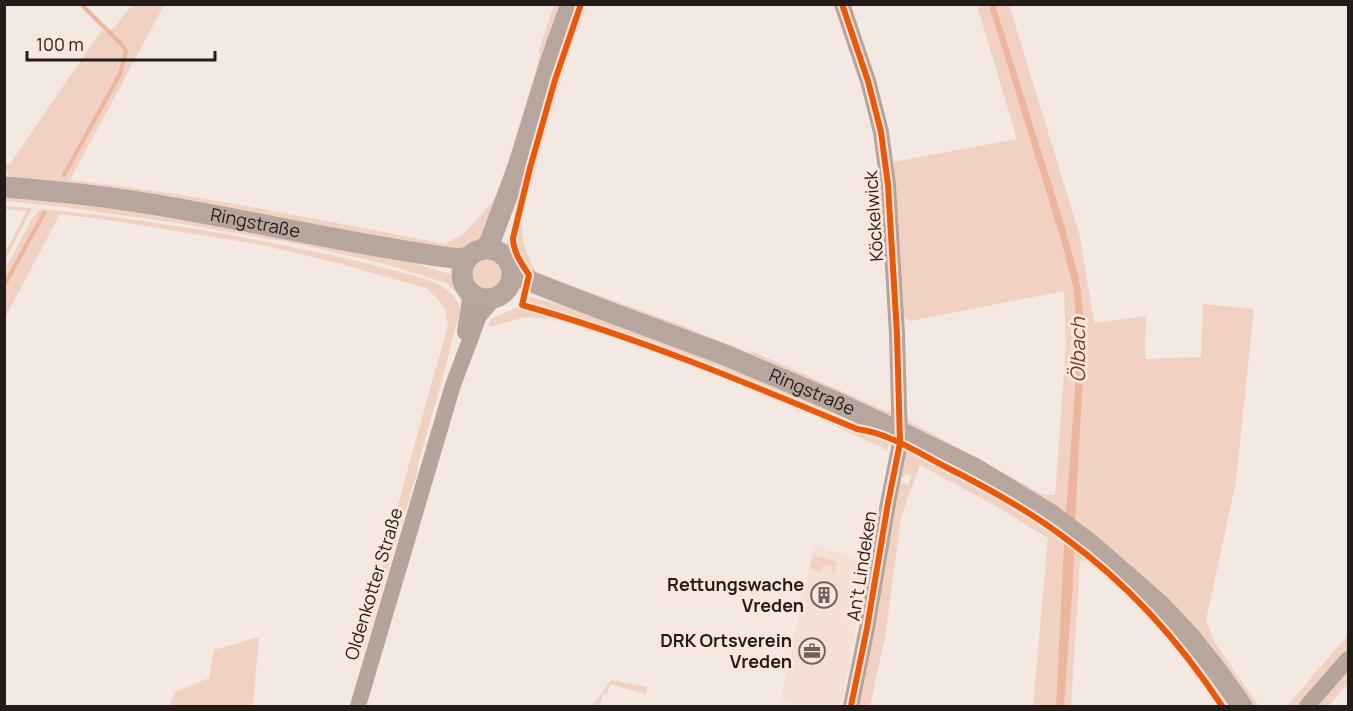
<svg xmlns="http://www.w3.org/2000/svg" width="1353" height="711" font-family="Manrope,sans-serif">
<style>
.built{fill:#f6dfd5}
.green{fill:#f1d1c2}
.water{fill:#ecb59c}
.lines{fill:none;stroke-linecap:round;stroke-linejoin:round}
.stream{stroke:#ecb59c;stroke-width:4}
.minor{stroke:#b5a49c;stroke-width:16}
.major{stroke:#b7a69d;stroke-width:21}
.cycleway-casing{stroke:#fce5db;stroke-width:10}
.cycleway{stroke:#e8590c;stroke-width:6}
.labels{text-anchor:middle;stroke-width:6;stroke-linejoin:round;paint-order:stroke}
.street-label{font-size:18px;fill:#231b18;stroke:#fce5db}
.poi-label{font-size:18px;font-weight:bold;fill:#231b18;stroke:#fce5db;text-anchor:end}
.water-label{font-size:20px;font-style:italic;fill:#803d19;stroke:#fce5db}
</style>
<rect width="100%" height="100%" fill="#f4e8e3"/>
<path class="built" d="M 814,544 L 867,564 L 841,706 L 810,706 L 781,701 Z"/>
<path class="green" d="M 132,5 L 164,5 L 70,180 C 196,194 320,220 445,244 L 466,232 L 498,195 L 540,56 L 539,50 L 554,5 L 564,5 L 482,244 L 463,253 L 8,180 L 9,174 L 5,173 L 4,164 L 10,164 L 101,31 L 114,28 Z
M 583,5 L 587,5 C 566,59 550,115 535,172 C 531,187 522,211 522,225 C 522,245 527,256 537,273 L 675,323 L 750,353 L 752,351 L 888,412 L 891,410 L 892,416 L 887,418 L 533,279 L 515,245 L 515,238 L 533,164 Z
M 977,5 L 1009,5 L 1079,233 L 1094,323 L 1146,316 L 1145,359 L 1201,357 L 1203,304 L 1254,309 L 1236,481 L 1206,620 L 1215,643 L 1259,706 L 1250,706 L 1168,603 L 909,429 L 902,415 L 911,422 L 1044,495 L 1055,495 L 1066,344 L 1064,291 L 910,321 L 902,316 L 893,198 L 893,162 L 1017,139 Z
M 526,172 L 511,237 L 511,245 L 526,275 L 518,269 L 507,246 L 517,197 Z
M 4,193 L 42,196 L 357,247 L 450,274 C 462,282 465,294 464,308 L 457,293 L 446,283 L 382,263 L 293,243 L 177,223 L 64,207 L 5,201 Z
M 5,206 L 32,208 L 5,261 L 5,252 L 27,211 L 5,209 Z
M 40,209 C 142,218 245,236 345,258 C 367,263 389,269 411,275 C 421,278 432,281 441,286 C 448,290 457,298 459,306 C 461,315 455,329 453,337 C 443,379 431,419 419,460 L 417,473 L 364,649 L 360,657 L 404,482 L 448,325 L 445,309 L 438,299 L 426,288 L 333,262 L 262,245 L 115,221 L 60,214 L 5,318 L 5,269 L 32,219 Z
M470 274a17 17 0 1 1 34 0a17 17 0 1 1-34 0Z
M 527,296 L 559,304 L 759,376 L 866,428 L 855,426 L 844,422 C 740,377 635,334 525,303 Z
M 522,307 L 631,341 L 676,357 L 752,388 L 840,425 L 855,431 L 870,433 L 889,441 L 887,452 L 881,447 L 782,402 L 718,376 L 644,349 L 574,325 L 551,319 L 525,317 L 494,326 L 488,326 L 491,319 L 515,308 Z
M 907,450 L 1004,501 L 1047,528 L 1064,542 L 1056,706 L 1033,706 L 1048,538 L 994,505 L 920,465 C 914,483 906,500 901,519 L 885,637 L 870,706 L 857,706 L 897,483 L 909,485 L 911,475 L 905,474 L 904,478 L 898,477 Z
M 1074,549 C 1133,596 1179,641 1219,706 L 1217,706 C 1195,670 1167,635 1136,604 C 1121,589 1103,576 1087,562 L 1080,560 L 1071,706 L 1064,706 Z
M 814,555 L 837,562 L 835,573 L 831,573 L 832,567 L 823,565 L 821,572 L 810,569 Z
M 1348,635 L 1348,651 L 1302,706 L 1287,706 Z
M 259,637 L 253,706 L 169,706 L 175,692 L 209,678 L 214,650 Z
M 1348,665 L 1348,683 L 1329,706 L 1314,706 Z
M 611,680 L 647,687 L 646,694 L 610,684 L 607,695 L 603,694 L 599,706 L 592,706 Z"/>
<path class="water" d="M 989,5 L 995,5 L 1061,214 L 1079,278 L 1082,302 L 1085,342 L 1077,483 L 1073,581 L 1064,706 L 1056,706 L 1064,542 L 1075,389 L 1077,329 L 1074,290 L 1061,240 Z"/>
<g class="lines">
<path class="stream" d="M 64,175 L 120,74 L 126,51 L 122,45 L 81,4
M 4,286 L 44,213"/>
<path class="minor" d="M 842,4 L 868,81 L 881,132 L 888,185 L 897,334 L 900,443 L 888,503 L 867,628 L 851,706
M 465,332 L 471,293
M 358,706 L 453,385 L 479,316 L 495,297
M 1307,706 L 1348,659"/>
<g class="major">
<path id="s1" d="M 4,187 C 57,191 111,197 163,206 C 262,223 360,246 459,259 L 468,257"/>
<path d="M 484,249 L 490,242 L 519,164 L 551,60 L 571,4"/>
<circle cx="487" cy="274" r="25"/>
<path id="s2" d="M 511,267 L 527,280 L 596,307 L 725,355 L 838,403 L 898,431 L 974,468 L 1050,514 L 1091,545 L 1160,605 L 1191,638 L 1220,675 L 1242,706"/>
</g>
<g class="cycleway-casing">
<path id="cycleway" d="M 581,4 L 555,80 L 530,168 L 513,238 C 513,252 522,264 529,275 L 522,305 C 637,337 747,383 857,429 C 888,433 917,452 944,466 C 986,487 1028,510 1065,538 C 1128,584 1180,642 1222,706
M 842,4 L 868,81 L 881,132 L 888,185 L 897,334 L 900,443 L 888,503 L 867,628 L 851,706"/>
</g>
<use href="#cycleway" class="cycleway"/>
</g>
<defs>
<g id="building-ring" transform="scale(1.35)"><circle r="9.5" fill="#fce5db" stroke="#6c635f" stroke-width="1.5"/><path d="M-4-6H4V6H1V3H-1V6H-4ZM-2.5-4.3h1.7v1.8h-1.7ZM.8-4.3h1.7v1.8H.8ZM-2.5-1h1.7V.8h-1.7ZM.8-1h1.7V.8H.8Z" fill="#6c635f"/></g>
<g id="office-ring" transform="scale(1.35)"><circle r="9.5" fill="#fce5db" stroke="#6c635f" stroke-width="1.5"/><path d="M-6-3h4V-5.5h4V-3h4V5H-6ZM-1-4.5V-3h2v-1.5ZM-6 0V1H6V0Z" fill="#6c635f"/></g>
</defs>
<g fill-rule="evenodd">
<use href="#building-ring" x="824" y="595"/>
<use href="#office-ring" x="812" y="651"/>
</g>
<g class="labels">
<g class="street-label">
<text transform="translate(874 216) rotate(-94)" y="6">Köckelwick</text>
<text dy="6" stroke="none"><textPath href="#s1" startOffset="254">Ringstraße</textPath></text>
<text dy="6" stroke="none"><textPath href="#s2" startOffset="327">Ringstraße</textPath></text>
<text transform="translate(862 566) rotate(-81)" y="6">An't Lindeken</text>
<text transform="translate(374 584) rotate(-73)" y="6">Oldenkotter Straße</text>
</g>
<g class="poi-label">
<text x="804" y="591">Rettungswache<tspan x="804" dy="21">Vreden</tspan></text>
<text x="792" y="647">DRK Ortsverein<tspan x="792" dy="21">Vreden</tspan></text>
</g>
<g class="water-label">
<text transform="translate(1078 350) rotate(-90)" y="7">Ölbach</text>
</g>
</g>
<rect width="1353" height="711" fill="none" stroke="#231b18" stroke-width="12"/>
<path d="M27 51v9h188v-9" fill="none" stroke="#231b18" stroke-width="3"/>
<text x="36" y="51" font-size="18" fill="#231b18" stroke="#fce5db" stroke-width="4.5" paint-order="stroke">100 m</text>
</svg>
